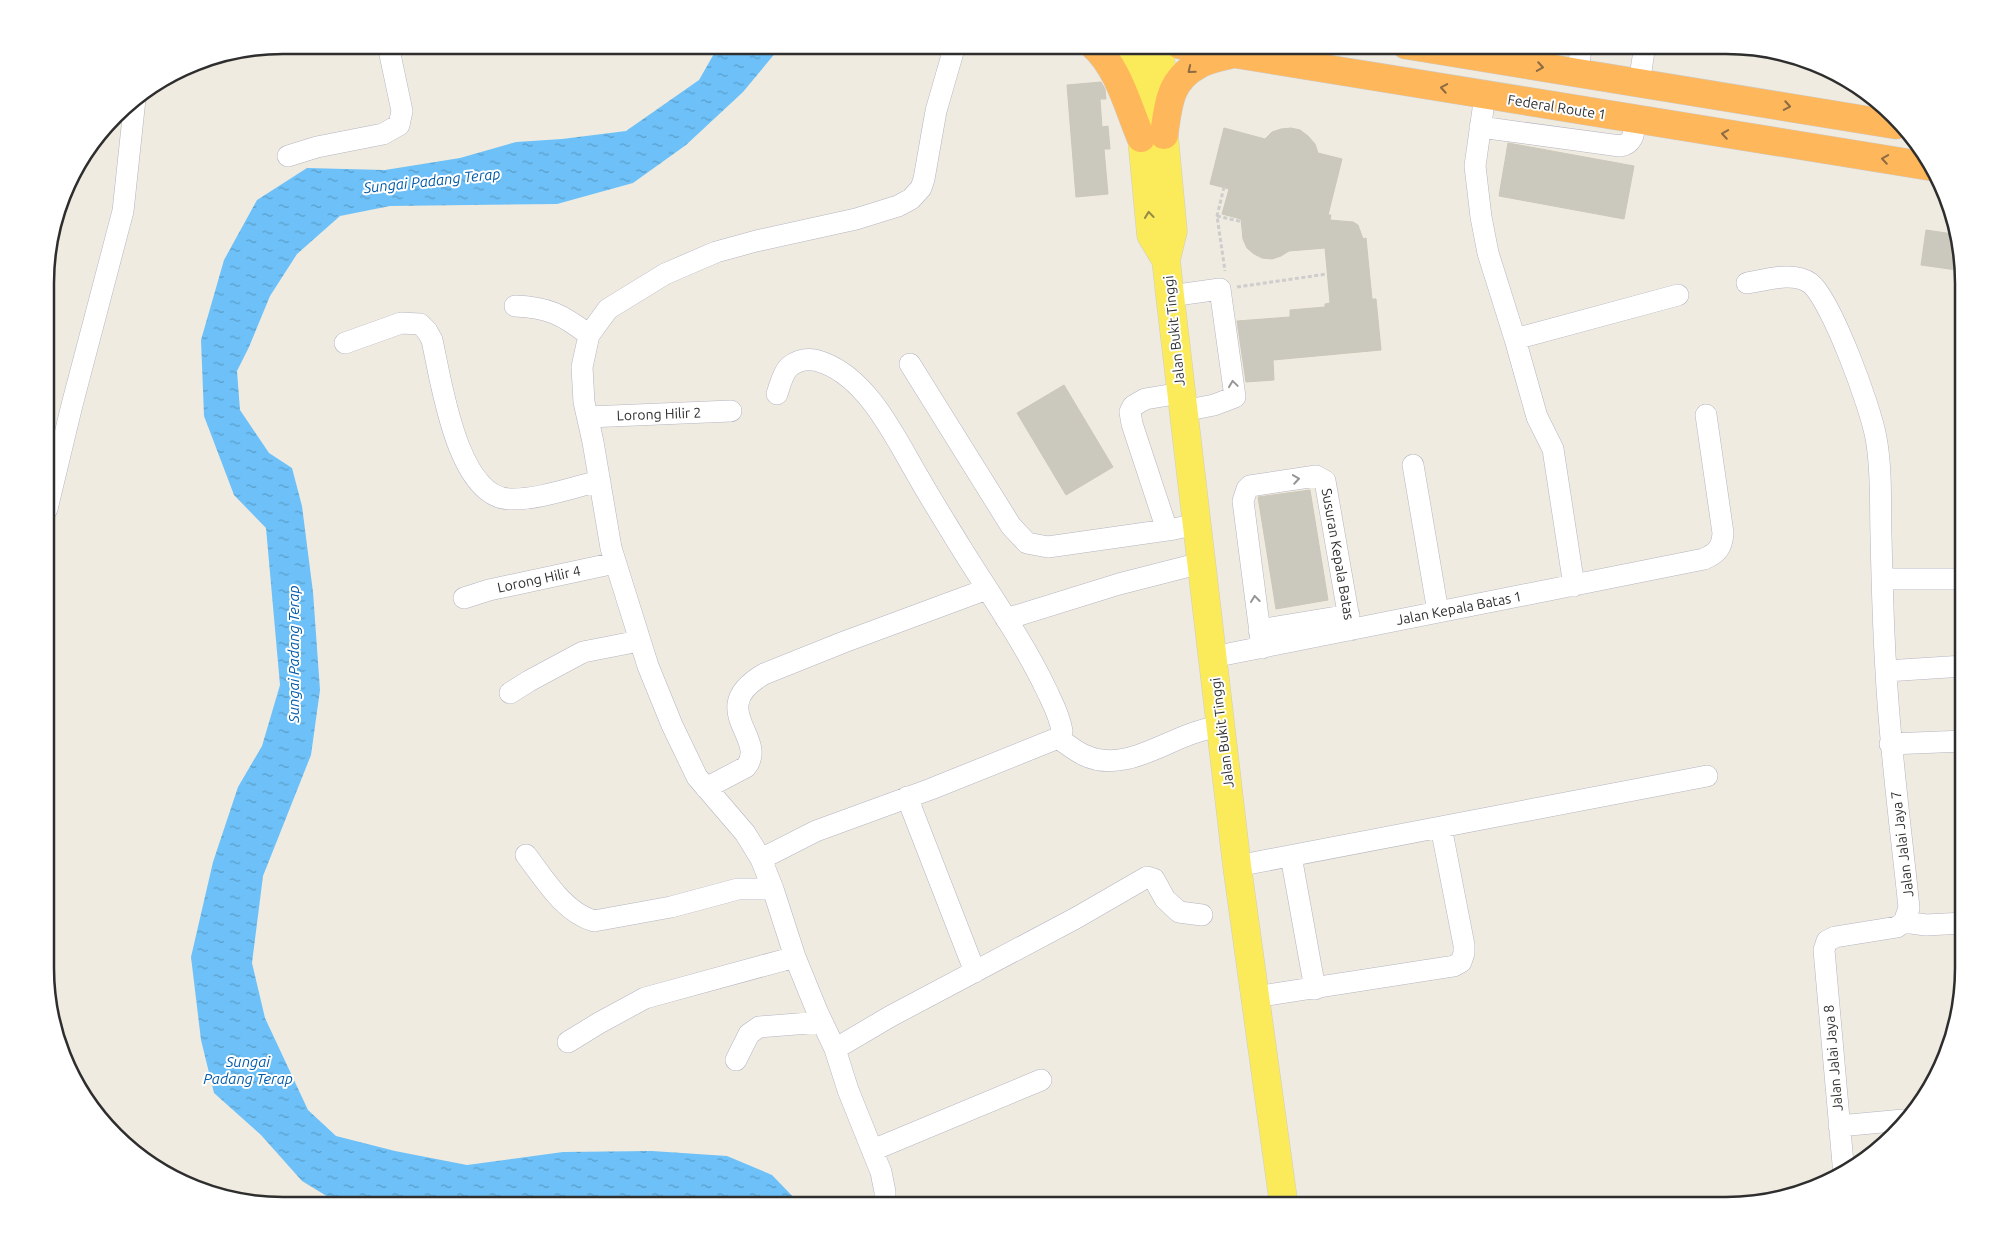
<svg xmlns="http://www.w3.org/2000/svg" width="2009" height="1251" font-family="Ubuntu,sans-serif">
<style>
.water{fill:url(#water-ripples)}
.building{fill:#cbc9be;stroke:#ccc7b9}
.lines{fill:none;stroke-linecap:round;stroke-linejoin:round}
.minor-casing{stroke:#b4b4c2;stroke-width:22}
.major-casing{stroke:#cdcdcd;stroke-width:29}
.highway-casing{stroke:#cdcdcd;stroke-width:29}
.path{stroke:#cdcdcd;stroke-width:3;stroke-dasharray:4 2.5;stroke-linecap:butt}
.minor{stroke:#fff;stroke-width:21}
.major{stroke:#fbea5a;stroke-width:28}
.highway{stroke:#ffb75b;stroke-width:28}
.oneway{stroke:#8c6c42}
.oneway2{stroke:#948c44}
.oneway3{stroke:#969696}
.labels{text-anchor:middle;stroke-width:4;stroke-linejoin:round;paint-order:stroke}
.street-label{font-size:14px;fill:#2e2e2e;stroke:#fff}
.water-label{font-size:15px;font-style:italic;fill:#045cac;stroke:#fff}
.rim{fill:none;stroke:#2e2e2e;stroke-width:2.5}
</style>
<defs>
<pattern id="water-ripples" width="26" height="14" patternUnits="userSpaceOnUse" patternTransform="scale(1.25)"><rect width="26" height="14" fill="#6dc1f8"/><path d="M2 4q2-2 4 0t4 0M15 11q2-2 4 0t4 0" fill="none" stroke="#5a9dc9"/></pattern>
</defs>
<rect width="100%" height="100%" fill="#f0ebe0"/>
<path class="water" d="M 719,45 L 782,45 L 743,92 L 686,145 L 633,183 L 557,204 L 390,206 L 340,216 L 297,254 L 270,296 L 249,347 L 237,371 L 240,410 L 269,453 L 292,468 L 302,506 L 313,592 L 320,690 L 311,755 L 263,876 L 252,963 L 265,1018 L 308,1110 L 336,1136 L 395,1151 L 467,1165 L 563,1152 L 652,1151 L 727,1156 L 772,1175 L 802,1206 L 343,1206 L 302,1181 L 261,1135 L 214,1093 L 201,1040 L 191,957 L 213,862 L 238,787 L 262,746 L 280,685 L 266,528 L 234,495 L 204,416 L 201,340 L 224,260 L 257,200 L 307,168 L 385,170 L 460,158 L 516,142 L 562,139 L 626,131 L 699,80 Z"/>
<path class="building" d="M 1101,82 L 1105,89 L 1106,99 L 1100,99 L 1102,127 L 1108,126 L 1110,149 L 1104,149 L 1108,194 L 1076,197 L 1067,85 Z
M 1224,128 L 1265,139 L 1272,132 L 1281,129 L 1291,128 L 1300,130 L 1308,136 L 1315,144 L 1318,153 L 1342,159 L 1328,215 L 1331,215 L 1330,220 L 1353,222 L 1358,225 L 1363,239 L 1366,238 L 1372,299 L 1376,299 L 1381,350 L 1273,360 L 1274,380 L 1246,382 L 1237,321 L 1290,317 L 1290,310 L 1325,307 L 1325,304 L 1330,303 L 1325,248 L 1289,251 L 1281,256 L 1272,259 L 1262,258 L 1254,254 L 1247,248 L 1243,239 L 1241,219 L 1222,214 L 1229,189 L 1210,184 Z
M 1508,143 L 1634,166 L 1624,219 L 1499,196 Z
M 1926,230 L 1953,234 L 1964,271 L 1921,265 Z
M 1064,385 L 1113,467 L 1066,495 L 1017,413 Z
M 1310,490 L 1328,600 L 1276,609 L 1258,497 Z"/>
<g class="lines">
<g class="minor-casing">
<path id="minor" d="M 1577,73 L 1582,45
M 1639,83 L 1645,45
M 1485,95 L 1475,166 L 1481,217 L 1488,253 L 1515,339 L 1537,417 L 1553,449 L 1574,586
M 1480,127 L 1620,146 C 1634,144 1634,132 1636,120
M 288,156 L 317,147 L 383,134 L 399,125 L 402,111 L 388,45
M 1747,283 C 1766,280 1793,271 1810,283 C 1831,299 1871,408 1876,438 C 1882,470 1880,503 1881,535 C 1882,581 1883,626 1886,671 C 1890,751 1901,829 1909,908 L 1904,922 L 1897,927 L 1835,937 L 1827,941 L 1824,950 L 1844,1175
M 1170,296 L 1220,289 L 1235,397 L 1214,405 L 1183,411
M 515,306 C 548,307 563,315 589,335
M 1515,339 L 1678,295
M 345,343 L 401,323 L 420,324 L 427,331 L 432,340 C 441,380 457,498 510,499 C 538,500 573,487 600,481
M 910,364 L 1011,526 L 1027,543 L 1048,547 L 1174,529 L 1197,524
M 588,417 L 731,411
M 1413,465 L 1438,612
M 47,509 L 72,405 L 123,211 L 135,99
M 1167,530 L 1132,424 L 1130,412 L 1133,406 L 1145,399 L 1181,393
M 1883,579 L 1964,579
M 464,598 L 489,590 L 615,563
M 1006,619 L 1119,584 L 1201,563
M 1259,630 L 1349,615
M 1262,648 L 1243,501 L 1247,489 L 1250,486 L 1316,476 L 1325,481 L 1351,630
M 1213,657 L 1704,559 C 1718,553 1722,547 1723,533 L 1706,415
M 1886,671 L 1964,666
M 510,693 L 529,681 L 583,652 L 639,641
M 1058,738 C 1067,744 1075,751 1084,755 C 1119,772 1156,747 1188,735 C 1198,731 1210,728 1221,725
M 1890,744 L 1964,741
M 706,788 L 746,767 C 769,738 704,709 764,674 L 844,642 L 987,589
M 907,797 L 975,972
M 526,855 C 544,878 563,912 594,921 L 671,907 L 738,889 L 773,889
M 1291,856 L 1315,989
M 761,859 L 816,831 L 931,789 L 1058,738 L 1062,731 C 1060,716 1052,702 1046,689 C 1022,639 989,593 960,546 C 946,523 932,501 919,478 C 896,439 869,380 824,363 C 812,358 800,358 789,367 C 782,374 780,386 777,394
M 1237,866 L 1707,776
M 1904,922 L 1926,925 L 1964,923
M 1255,997 L 1454,966 L 1461,962 L 1464,953 L 1464,945 L 1441,827
M 568,1042 L 599,1023 L 645,998 L 795,957
M 835,1049 L 891,1016 L 1076,918 L 1147,877 L 1154,879 L 1165,899 L 1179,912 L 1202,915
M 736,1060 L 749,1034 L 759,1027 L 822,1022
M 1839,1126 L 1903,1120
M 873,1150 L 1041,1080
M 885,1206 L 885,1192 L 881,1172 L 848,1090 L 835,1049 L 817,1011 L 795,957 L 773,889 L 761,859 L 745,833 L 697,777 L 672,725 L 648,666 L 611,548 L 593,442 L 584,402 L 582,367 L 589,335 L 608,309 L 665,274 L 716,252 L 756,241 L 856,219 L 898,206 L 911,199 L 921,188 L 924,179 L 936,111 L 955,45"/>
</g>
<g class="major-casing">
<path id="major" d="M 1133,45 L 1151,235 L 1166,260
M 1160,45 L 1164,135 L 1173,231 L 1166,260 L 1170,296 L 1237,866 L 1284,1206"/>
</g>
<g class="highway-casing">
<path id="highway" d="M 1093,45 C 1118,67 1128,107 1141,138
M 1180,45 L 1933,167
M 1406,45 L 1896,125
M 1164,135 C 1168,106 1169,80 1198,65 C 1208,59 1222,57 1232,54"/>
</g>
<path class="path" d="M 1224,187 L 1217,216 L 1225,271
M 1217,216 L 1243,222
M 1237,287 L 1327,274"/>
<use href="#minor" class="minor"/>
<use href="#major" class="major"/>
<use href="#highway" class="highway"/>
</g>
<defs><path id="oneway-chevron" d="M-2-3.5L2.5 0L-2 3.5" fill="none" stroke-width="1.6" stroke-linecap="round" stroke-linejoin="round" transform="scale(1.25)"/></defs>
<g class="oneway">
<use href="#oneway-chevron" transform="translate(1540 67) rotate(9)"/>
<use href="#oneway-chevron" transform="translate(1191 70) rotate(141)"/>
<use href="#oneway-chevron" transform="translate(1444 88) rotate(-170)"/>
<use href="#oneway-chevron" transform="translate(1787 106) rotate(10)"/>
<use href="#oneway-chevron" transform="translate(1725 134) rotate(-171)"/>
<use href="#oneway-chevron" transform="translate(1885 159) rotate(-171)"/>
</g>
<use class="oneway2" href="#oneway-chevron" transform="translate(1149 215) rotate(-96)"/>
<g class="oneway3">
<use href="#oneway-chevron" transform="translate(1233 384) rotate(-98)"/>
<use href="#oneway-chevron" transform="translate(1296 479) rotate(-9)"/>
<use href="#oneway-chevron" transform="translate(1255 599) rotate(-97)"/>
</g>
<g class="labels">
<g class="street-label">
<text transform="translate(1557 107) rotate(9)" y="5">Federal Route 1</text>
<text transform="translate(1174 331) rotate(-96)" y="5">Jalan Bukit Tinggi</text>
<text transform="translate(659 414) rotate(-2)" y="5">Lorong Hilir 2</text>
<text transform="translate(1338 554) rotate(80)" y="5">Susuran Kepala Batas</text>
<text transform="translate(539 579) rotate(-12)" y="5">Lorong Hilir 4</text>
<text transform="translate(1459 608) rotate(-11)" y="5">Jalan Kepala Batas 1</text>
<text transform="translate(1222 733) rotate(-97)" y="5">Jalan Bukit Tinggi</text>
<text transform="translate(1902 844) rotate(-97)" y="5">Jalan Jalai Jaya 7</text>
<text transform="translate(1833 1058) rotate(-95)" y="5">Jalan Jalai Jaya 8</text>
</g>
<g class="water-label">
<text transform="translate(432 181) rotate(-6)" y="5">Sungai Padang Terap</text>
<text transform="translate(294 654) rotate(-90)" y="5">Sungai Padang Terap</text>
<text x="248" y="1067">Sungai<tspan x="248" dy="17">Padang Terap</tspan></text>
</g>
</g>
<path d="M0 0H2009V1251H0ZM283 54H1726A229 229 0 0 1 1955 283V968A229 229 0 0 1 1726 1197H283A229 229 0 0 1 54 968V283A229 229 0 0 1 283 54Z" fill="#fff" fill-rule="evenodd"/>
<path class="rim" d="M283 54H1726A229 229 0 0 1 1955 283V968A229 229 0 0 1 1726 1197H283A229 229 0 0 1 54 968V283A229 229 0 0 1 283 54Z"/>
</svg>
